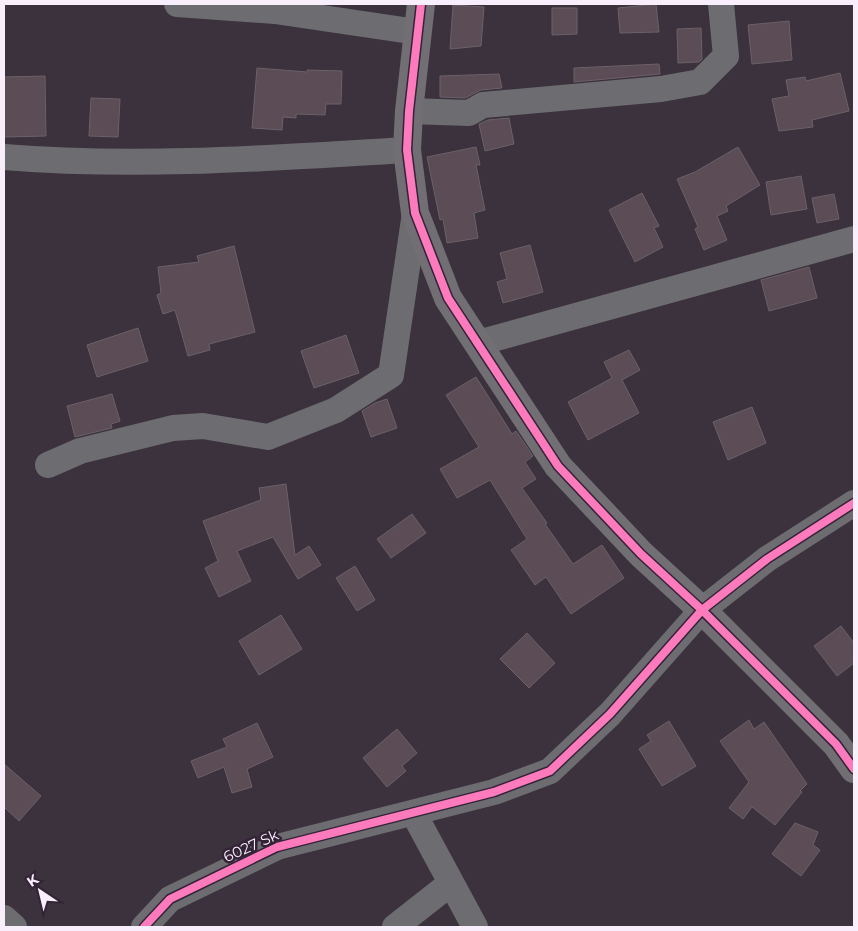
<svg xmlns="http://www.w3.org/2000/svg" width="858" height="931" font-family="Montserrat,sans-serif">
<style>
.building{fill:#5b4c56;stroke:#6b6168}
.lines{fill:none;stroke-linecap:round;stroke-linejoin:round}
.street{stroke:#6d6c71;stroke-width:26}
.secondary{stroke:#716e74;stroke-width:28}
.cycleway-casing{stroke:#342337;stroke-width:11}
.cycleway{stroke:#fd7abc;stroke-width:8}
.labels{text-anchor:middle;stroke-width:5;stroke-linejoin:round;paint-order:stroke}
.street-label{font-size:15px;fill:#f9eefb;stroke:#342337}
</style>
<rect width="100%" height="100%" fill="#3b323d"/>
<path class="building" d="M 656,4 L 659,32 L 620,33 L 618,8 Z
M 453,5 L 484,7 L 481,46 L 450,49 Z
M 552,8 L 577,8 L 577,34 L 552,35 Z
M 789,21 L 792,60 L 752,64 L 748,25 Z
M 701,28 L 702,59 L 699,62 L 678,63 L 677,29 Z
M 659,64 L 660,74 L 574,82 L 574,68 Z
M 257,68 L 307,72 L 307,70 L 342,71 L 341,104 L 326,104 L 325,115 L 296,114 L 296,118 L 283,117 L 282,130 L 252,128 Z
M 840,73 L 849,111 L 812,120 L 813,127 L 779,131 L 772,99 L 789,96 L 786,80 L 805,77 L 806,81 Z
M 499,74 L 502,88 L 481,90 L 465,98 L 440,97 L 440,76 Z
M 45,76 L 46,136 L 4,137 L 4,77 Z
M 91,98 L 120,99 L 118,137 L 89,136 Z
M 509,118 L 514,144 L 485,151 L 479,124 L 488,120 Z
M 476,147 L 480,165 L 476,165 L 485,210 L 474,213 L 478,238 L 447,243 L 443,219 L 440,220 L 427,157 Z
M 738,147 L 760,185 L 726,206 L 728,211 L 717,216 L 727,240 L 704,250 L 695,229 L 698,227 L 677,179 L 695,172 Z
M 801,176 L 807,209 L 771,215 L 766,182 Z
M 642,193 L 659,226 L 654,228 L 663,247 L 635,262 L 609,210 Z
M 834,194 L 839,219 L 817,223 L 812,198 Z
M 530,245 L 543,292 L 503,303 L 497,282 L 507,279 L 500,253 Z
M 234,246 L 255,332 L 209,344 L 210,350 L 188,356 L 175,310 L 163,314 L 157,295 L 161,293 L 158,267 L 199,262 L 197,256 Z
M 809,267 L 817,298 L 769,311 L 761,280 Z
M 138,328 L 148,361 L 97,377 L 87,345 Z
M 346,335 L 359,373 L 314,388 L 301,351 Z
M 629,350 L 640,370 L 622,380 L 639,413 L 588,440 L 568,402 L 612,378 L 604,362 Z
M 476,377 L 512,434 L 516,431 L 533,456 L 525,462 L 536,479 L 522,488 L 547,523 L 545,524 L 573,564 L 602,545 L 624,578 L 571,614 L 546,577 L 535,585 L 511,550 L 527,539 L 490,480 L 457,498 L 440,469 L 479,447 L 446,395 Z
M 112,394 L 120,421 L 111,424 L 112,428 L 75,437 L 67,406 Z
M 387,399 L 397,428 L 371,437 L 362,411 L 375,403 Z
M 752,407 L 766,443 L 728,460 L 713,422 Z
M 286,484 L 295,555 L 309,546 L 321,565 L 298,579 L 273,537 L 237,551 L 251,581 L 219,597 L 205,568 L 218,561 L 203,521 L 261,500 L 259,488 Z
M 412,514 L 426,533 L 391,558 L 377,539 Z
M 355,566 L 375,600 L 357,611 L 336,578 Z
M 281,615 L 302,649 L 259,675 L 239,641 Z
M 841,626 L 854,643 L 854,663 L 837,676 L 814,646 Z
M 527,633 L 555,663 L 529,688 L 500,659 Z
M 749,720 L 754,729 L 764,722 L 807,784 L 800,791 L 802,792 L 775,825 L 752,807 L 743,819 L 729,808 L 749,782 L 720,741 Z
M 669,721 L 696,766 L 662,786 L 639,749 L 651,741 L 647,735 Z
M 257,723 L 273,757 L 247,769 L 252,787 L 232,793 L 224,767 L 198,778 L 191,761 L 227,747 L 223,739 Z
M 397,729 L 417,753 L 402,766 L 406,771 L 387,787 L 363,758 Z
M 4,764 L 41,796 L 19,821 L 4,807 Z
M 795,823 L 818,832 L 813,845 L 820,850 L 801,876 L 772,854 Z"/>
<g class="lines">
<path class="street" d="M 177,4 L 275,11 L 417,32
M 409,111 L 469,113 L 483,105 L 661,89 L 700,82 L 726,56 L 721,4
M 4,157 C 138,168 273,158 407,150
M 478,343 L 854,239
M 48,465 L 80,451 L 173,428 L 203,426 L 268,437 L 336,410 L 391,375 L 415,213
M 414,814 L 475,927
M 4,918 L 14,927
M 144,927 L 170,899 L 277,847 L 494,792 L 550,771 L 610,714 L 702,610 L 767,559 L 854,503
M 395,927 L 451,883"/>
<path class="secondary" d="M 421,4 L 409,111 L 407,150 L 415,213 L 448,298 L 558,466 L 641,554 L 702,610 L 836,744 L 854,769"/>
<g class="cycleway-casing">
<path id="cycleway" d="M 421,4 L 409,111 L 407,150 L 415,213 L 448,298 L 558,466 L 641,554 L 702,610 L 836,744 L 854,769
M 144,927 L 170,899 L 277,847 L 494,792 L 550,771 L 610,714 L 702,610 L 767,559 L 854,503"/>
</g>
<use href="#cycleway" class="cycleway"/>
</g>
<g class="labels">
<g class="street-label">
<text transform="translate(251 846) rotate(-24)" y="5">6027 Sk</text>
</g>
</g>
<rect width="858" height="931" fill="none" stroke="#f9eefb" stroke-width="10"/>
<g transform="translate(40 891) rotate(325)" stroke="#342337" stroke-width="4" paint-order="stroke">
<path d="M0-4L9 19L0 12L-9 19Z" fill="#f9eefb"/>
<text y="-8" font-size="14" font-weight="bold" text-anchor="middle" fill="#f9eefb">K</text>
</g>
</svg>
